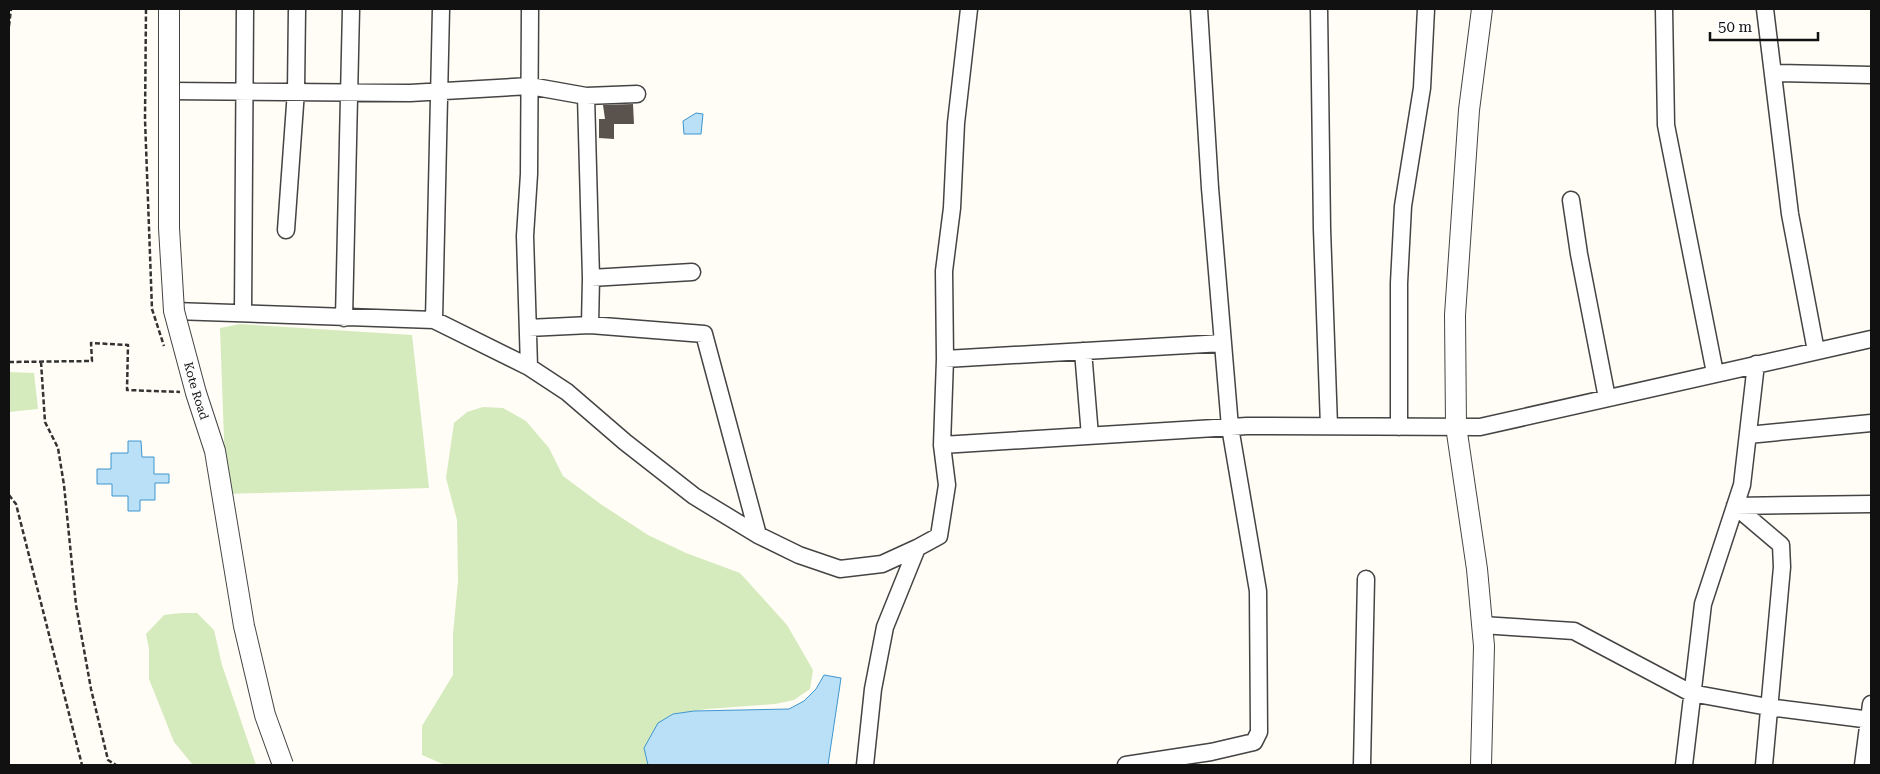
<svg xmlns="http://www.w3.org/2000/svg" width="1880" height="774" font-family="'Roboto Serif',serif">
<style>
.green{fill:#d5ebbd}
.water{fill:#b9e0f7;stroke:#3f96cf}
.building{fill:#5a524d}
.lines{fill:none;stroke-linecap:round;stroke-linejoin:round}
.minor-casing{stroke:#444;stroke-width:19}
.tertiary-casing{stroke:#444;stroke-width:22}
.path{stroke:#333;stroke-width:2.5;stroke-dasharray:5 2.5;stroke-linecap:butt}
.minor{stroke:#fff;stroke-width:16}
.tertiary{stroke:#fff;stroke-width:20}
.tertiary-bridge-casing{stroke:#444;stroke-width:22;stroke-linecap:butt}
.tertiary-bridge{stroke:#fff;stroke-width:20}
.labels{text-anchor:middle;stroke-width:5;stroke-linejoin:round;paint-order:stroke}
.street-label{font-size:12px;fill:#111;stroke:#fff}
</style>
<rect width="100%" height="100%" fill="#fffdf5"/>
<path class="green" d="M 240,324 L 412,335 L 429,488 L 226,494 L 220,328 Z
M 9,372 L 34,373 L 38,409 L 9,412 Z
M 483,407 L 503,408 L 526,421 L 549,448 L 563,476 L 602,505 L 648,535 L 686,553 L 740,573 L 787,625 L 813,670 L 810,689 L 794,700 L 775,704 L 707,709 L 673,714 L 658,724 L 645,748 L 648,765 L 445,765 L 422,755 L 422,726 L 453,675 L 453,634 L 458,581 L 457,520 L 446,478 L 454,423 L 467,412 Z
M 181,613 L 197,613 L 214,630 L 222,665 L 256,765 L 193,765 L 174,742 L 149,679 L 149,649 L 146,634 L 164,615 Z"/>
<path class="water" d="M 696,113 L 703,114 L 701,134 L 684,134 L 683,121 Z
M 128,441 L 141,441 L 142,457 L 154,457 L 154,474 L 169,474 L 169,483 L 155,483 L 155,500 L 140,500 L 140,511 L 128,511 L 128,496 L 112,496 L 112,484 L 97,484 L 97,469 L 111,469 L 111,453 L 128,453 Z
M 824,675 L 841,678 L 828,765 L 648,765 L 644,748 L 658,723 L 673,714 L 694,711 L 789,709 L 804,701 L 816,689 Z"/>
<path class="building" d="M 633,104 L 634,124 L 614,124 L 614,139 L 599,138 L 599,119 L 605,119 L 603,105 Z"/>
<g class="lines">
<g class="minor-casing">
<path id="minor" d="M 1319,9 L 1322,229 L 1329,426
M 1664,9 L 1666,125 L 1715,373
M 1765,9 L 1790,214 L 1816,351
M 1773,73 L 1871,75
M 169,91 L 410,93 L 530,86 L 586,96 L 637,94
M 586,96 L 591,278 L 590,325
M 1571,200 L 1579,254 L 1607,398
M 286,230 L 296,91 L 297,9
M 591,278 L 692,272
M 174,311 L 434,320 L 529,367 L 567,392 L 625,442 L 694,496 L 758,535 L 799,555 L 840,569 L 882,564 L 917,548 L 939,536 L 947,485 L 942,445 L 945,359 L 944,271 L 952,208 L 956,123 L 969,9
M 243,313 L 245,9
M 344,318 L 351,9
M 434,320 L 441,9
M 528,328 L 590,325 L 704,334 L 758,535
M 1083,351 L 1090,436
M 945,359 L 1223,343
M 529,367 L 525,236 L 529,174 L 530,9
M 1399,427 L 1399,283 L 1403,206 L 1422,88 L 1426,9
M 1748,435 L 1871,423
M 942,445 L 1247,426 L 1480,427 L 1871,339
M 1735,506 L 1781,545 L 1782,567 L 1764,765
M 1735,506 L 1871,504
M 1482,625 L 1574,631 L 1691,693 L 1768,707 L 1871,720
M 865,765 L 873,689 L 885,627 L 917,548
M 1126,765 L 1211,752 L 1254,742 L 1259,732 L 1258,591 L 1230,427 L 1210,188 L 1199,9
M 1362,765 L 1366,579
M 1684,765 L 1703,604 L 1742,485 L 1756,364
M 1863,765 L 1871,704"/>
</g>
<g class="tertiary-casing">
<path id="tertiary" d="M 1481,765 L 1484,646 L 1477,569 L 1456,426 L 1455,315 L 1469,110 L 1482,9"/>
</g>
<path class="path" d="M 146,9 L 145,119 L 152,309 L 164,346
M 9,26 L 11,9
M 9,362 L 92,361 L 91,343 L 128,345 L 127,390 L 180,392
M 41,362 L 45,422 L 58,448 L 64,485 L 76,605 L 91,689 L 108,760 L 116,765
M 9,495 L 16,504 L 82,765"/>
<use href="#minor" class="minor"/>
<use href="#tertiary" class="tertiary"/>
<g class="tertiary-bridge-casing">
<g id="tertiary-bridge">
<path id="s1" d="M 169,9 L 169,228 L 174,311 L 196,393 L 215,451 L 244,626 L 265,715 L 283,765"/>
</g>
</g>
<use href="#tertiary-bridge" class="tertiary-bridge"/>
</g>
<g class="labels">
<g class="street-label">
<text dy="4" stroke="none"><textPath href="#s1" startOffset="385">Kote Road</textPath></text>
</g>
</g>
<rect width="1880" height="774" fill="none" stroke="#111111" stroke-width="20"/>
<path d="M1710 32v8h108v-8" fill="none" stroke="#111111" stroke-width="2.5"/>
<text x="1718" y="32" font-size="15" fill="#111111" stroke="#ffffff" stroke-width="4" paint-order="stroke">50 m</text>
</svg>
